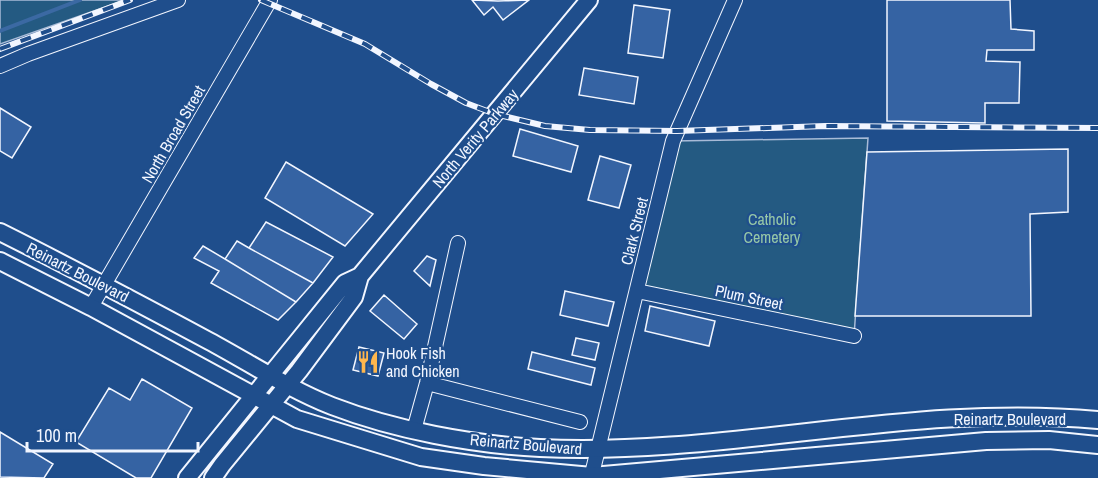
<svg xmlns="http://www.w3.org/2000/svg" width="1098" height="478" font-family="'Archivo Narrow',sans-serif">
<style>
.green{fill:#245a82;stroke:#a8bbd7;stroke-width:1.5}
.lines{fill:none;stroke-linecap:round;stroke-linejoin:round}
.stream{stroke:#3b69a3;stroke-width:4}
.building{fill:#3563a3;stroke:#f2f6ff;stroke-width:1.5}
.minor-casing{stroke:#f2f6ff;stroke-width:16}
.major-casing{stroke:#f2f6ff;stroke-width:20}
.minor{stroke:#1f4e8c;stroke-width:14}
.major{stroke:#1f4e8c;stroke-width:16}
.rail-casing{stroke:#f2f6ff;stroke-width:6}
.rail{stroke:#1f4e8c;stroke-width:4;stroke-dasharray:11;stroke-linecap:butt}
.labels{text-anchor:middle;stroke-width:4.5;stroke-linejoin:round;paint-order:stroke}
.street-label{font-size:16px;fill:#f2f6ff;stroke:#1f4e8c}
.park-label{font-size:16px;fill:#97c8a6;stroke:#1f4e8c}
.poi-label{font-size:16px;fill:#f2f6ff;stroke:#1f4e8c;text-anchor:start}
</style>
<rect width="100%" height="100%" fill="#1f4e8c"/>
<path class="green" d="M 0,0 L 125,0 L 0,44 Z
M 868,138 L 854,336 L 637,291 L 673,141 Z"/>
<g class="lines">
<path class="stream" d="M 0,31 L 80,0"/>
</g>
<path class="building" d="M 472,0 L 498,1 L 529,0 L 503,20 L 493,7 L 484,15 Z
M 887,0 L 1010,0 L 1011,29 L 1034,31 L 1034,50 L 987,50 L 986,61 L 1020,62 L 1019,103 L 985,103 L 985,123 L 887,121 Z
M 634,5 L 670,10 L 663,58 L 628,53 Z
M 584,68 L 638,77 L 634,104 L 579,95 Z
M 0,108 L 31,127 L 12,158 L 0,151 Z
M 520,129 L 578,146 L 571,172 L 513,156 Z
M 1068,149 L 1068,212 L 1030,214 L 1031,316 L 855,316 L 867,152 Z
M 600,156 L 631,165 L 619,208 L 588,200 Z
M 286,162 L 373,214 L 345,246 L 265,198 Z
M 266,222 L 333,257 L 313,283 L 249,248 Z
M 237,241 L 249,248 L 313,283 L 296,302 L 225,259 Z
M 203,246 L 225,259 L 296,302 L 278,320 L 211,283 L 219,271 L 194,258 Z
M 427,256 L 436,260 L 430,286 L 414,271 Z
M 565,291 L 614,302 L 608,326 L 560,315 Z
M 384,295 L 417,324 L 404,339 L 370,311 Z
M 650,306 L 715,321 L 709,346 L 645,331 Z
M 576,338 L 599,343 L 595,360 L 572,355 Z
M 359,347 L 384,353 L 378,376 L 353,370 Z
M 532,352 L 595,368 L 591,385 L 528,369 Z
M 142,379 L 192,408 L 151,478 L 136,478 L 76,442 L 109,388 L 130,400 Z
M 0,432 L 53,464 L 44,478 L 0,477 Z"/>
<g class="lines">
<g class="minor-casing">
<path id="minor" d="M 0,66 L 28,54 L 178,0
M 637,291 L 854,336
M 91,307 L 270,0
M 427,383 L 580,422
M 414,430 L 427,383 L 458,243
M 591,478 L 673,141 L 735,0"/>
</g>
<g class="major-casing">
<path id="major" d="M 0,232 C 70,267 140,304 209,341 C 250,363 289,389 332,406 C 394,430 474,445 540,448 C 727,457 911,402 1098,420
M 0,261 L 91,307 L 297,419 L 421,457 L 484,466 L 592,476 L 986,441 L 1049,440 L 1098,445
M 187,478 L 345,283 L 360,276 L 589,0
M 213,478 L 222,465 L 299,371 L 354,297 L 360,276"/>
</g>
<use href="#minor" class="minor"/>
<use href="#major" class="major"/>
<g class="rail-casing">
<path id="rail" d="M 261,0 L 365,44 L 431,84 L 466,103 L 495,114 L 545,126 L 590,130 L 677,131 L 825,126 L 1098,128
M 0,49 L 130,0"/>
</g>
<use href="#rail" class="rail"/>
</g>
<defs>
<g id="restaurant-bare" transform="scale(1.8)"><path d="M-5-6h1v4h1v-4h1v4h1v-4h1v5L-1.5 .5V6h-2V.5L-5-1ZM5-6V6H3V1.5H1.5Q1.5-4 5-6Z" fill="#ffb74d" stroke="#1f4e8c" stroke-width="2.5" paint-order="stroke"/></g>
</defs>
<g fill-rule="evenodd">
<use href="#restaurant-bare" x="368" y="362"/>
</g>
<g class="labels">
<g class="street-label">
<text transform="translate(173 134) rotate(-60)" y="6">North Broad Street</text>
<text transform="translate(475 138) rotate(-50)" y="6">North Verity Parkway</text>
<text transform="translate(634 231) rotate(-76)" y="6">Clark Street</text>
<text transform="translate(78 272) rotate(27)" y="6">Reinartz Boulevard</text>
<text transform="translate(749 297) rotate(12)" y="6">Plum Street</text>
<text x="1010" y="425">Reinartz Boulevard</text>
<text transform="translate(526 444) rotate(5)" y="6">Reinartz Boulevard</text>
</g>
<g class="park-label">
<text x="772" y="225">Catholic<tspan x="772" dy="18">Cemetery</tspan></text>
</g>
<g class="poi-label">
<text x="386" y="359">Hook Fish<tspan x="386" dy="18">and Chicken</tspan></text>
</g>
</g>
<path d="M27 442v9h171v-9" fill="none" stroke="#f2f6ff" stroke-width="3"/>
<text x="36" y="442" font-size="18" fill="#f2f6ff" stroke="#1f4e8c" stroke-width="4.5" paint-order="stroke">100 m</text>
</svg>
